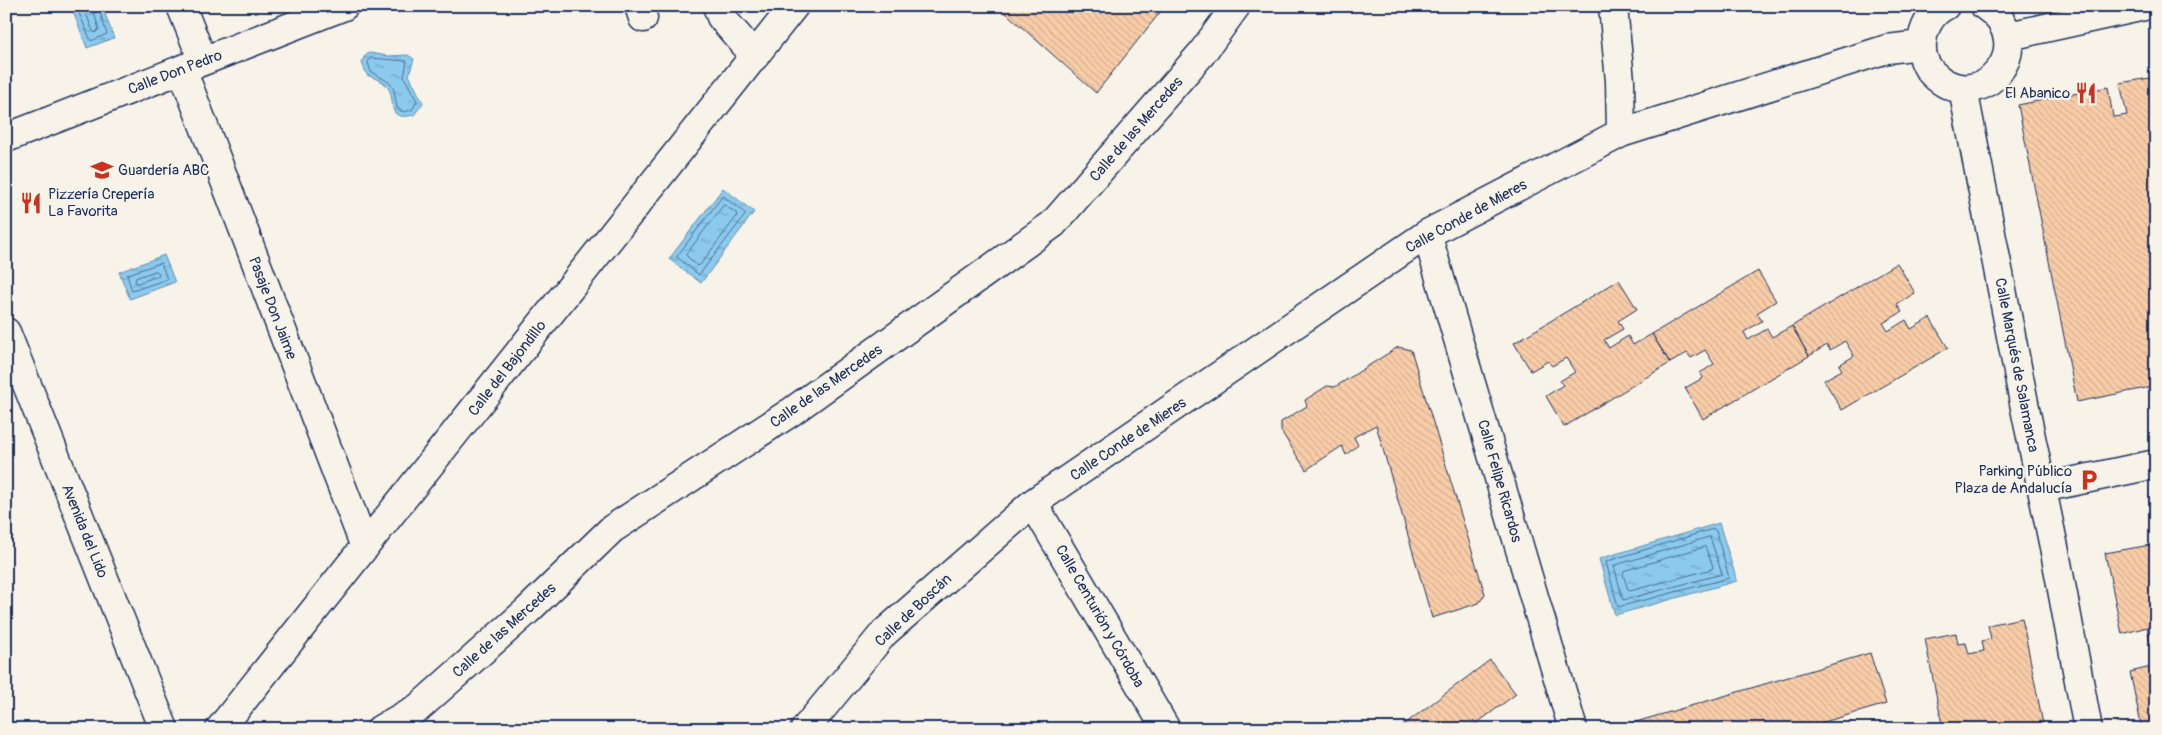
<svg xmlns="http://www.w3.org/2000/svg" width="2162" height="735" font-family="Pangolin,sans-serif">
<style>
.water{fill:url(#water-ripples);stroke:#5e8cb3}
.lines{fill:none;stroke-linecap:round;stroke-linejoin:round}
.shore{stroke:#486d97;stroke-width:1}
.building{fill:url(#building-back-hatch);stroke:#1b2f5e}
.minor-casing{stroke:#1b2f5e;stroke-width:31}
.minor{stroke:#f7f3e8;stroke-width:28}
.labels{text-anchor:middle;stroke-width:4.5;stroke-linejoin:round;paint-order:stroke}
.street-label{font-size:15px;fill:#1b2f5e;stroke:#f7f3e8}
.poi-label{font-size:15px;fill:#1b2f5e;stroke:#f7f3e8;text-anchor:end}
</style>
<defs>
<pattern id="water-ripples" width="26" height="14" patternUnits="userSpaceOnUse" patternTransform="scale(1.25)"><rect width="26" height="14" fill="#8bcaec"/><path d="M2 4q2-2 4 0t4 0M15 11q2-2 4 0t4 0" fill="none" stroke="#71a4c2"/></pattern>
<pattern id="building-back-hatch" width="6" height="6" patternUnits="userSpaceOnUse" patternTransform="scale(1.25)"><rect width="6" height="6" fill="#f9cda8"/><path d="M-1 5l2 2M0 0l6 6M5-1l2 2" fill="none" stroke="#d5b093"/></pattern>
</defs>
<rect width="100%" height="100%" fill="#f7f3e8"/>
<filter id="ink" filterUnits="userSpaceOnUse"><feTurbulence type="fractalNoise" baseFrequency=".02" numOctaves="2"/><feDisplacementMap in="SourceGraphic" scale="10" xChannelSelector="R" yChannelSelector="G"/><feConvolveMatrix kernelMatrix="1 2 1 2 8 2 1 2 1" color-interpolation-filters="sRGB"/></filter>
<g filter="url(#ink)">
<path class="water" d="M 71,6 L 102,6 L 114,38 L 87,48 Z
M 369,53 L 389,56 L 408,55 L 414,59 L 409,75 L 423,103 L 414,115 C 381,122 400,98 385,84 C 381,80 373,78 367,75 L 362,63 L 364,57 Z
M 723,188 L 754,212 L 701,283 L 669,259 Z
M 164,255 L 175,282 L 130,299 L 119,272 Z
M 1719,523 L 1737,581 L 1615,615 L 1599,559 Z"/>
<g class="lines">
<path class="shore" d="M 76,6 L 91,41 L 107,34 L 98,6
M 83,6 L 93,31 L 95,33 L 99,29 L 92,6
M 371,58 L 407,61 L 404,77 L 417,101 L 412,110 L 404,112 L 397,108 C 392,79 395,86 371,72 L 368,63 Z
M 723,196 L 746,214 L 699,275 L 677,257 Z
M 724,205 L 736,213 L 737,216 L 700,265 L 697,266 L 686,255 Z
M 161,263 L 167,279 L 132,291 L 127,275 Z
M 156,271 L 159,273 L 158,276 L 138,283 L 135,282 L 136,278 Z
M 1714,529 L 1716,531 L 1729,578 L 1618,607 L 1606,562 Z
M 1710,537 L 1722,574 L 1623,600 L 1614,566 Z
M 1705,547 L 1713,566 L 1712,569 L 1630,591 L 1628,590 L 1623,574 L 1624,571 Z"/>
</g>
<path class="building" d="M 998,6 L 1165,6 L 1096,93 Z
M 2156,77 L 2156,386 L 2077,402 L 2018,105 L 2108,87 L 2113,117 L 2127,115 L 2120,83 Z
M 1897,263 L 1915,293 L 1897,304 L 1902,312 L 1883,323 L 1888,331 L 1906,320 L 1911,329 L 1930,318 L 1948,348 L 1842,410 L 1824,380 L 1842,370 L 1839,365 L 1854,356 L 1845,341 L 1830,350 L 1827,345 L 1809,356 L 1792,326 Z
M 1758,271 L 1776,301 L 1757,313 L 1762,321 L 1744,332 L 1748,340 L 1767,329 L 1772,337 L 1792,326 L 1809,356 L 1703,419 L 1685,388 L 1703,378 L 1700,373 L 1714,364 L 1705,350 L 1691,358 L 1687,353 L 1670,363 L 1652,334 Z
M 1619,280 L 1637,309 L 1618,321 L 1623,329 L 1604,340 L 1609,348 L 1628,336 L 1633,345 L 1652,334 L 1670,363 L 1564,427 L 1546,396 L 1563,385 L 1560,381 L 1575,372 L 1566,358 L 1552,366 L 1548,361 L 1531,371 L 1514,343 Z
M 1398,347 L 1411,350 L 1485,594 L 1479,603 L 1432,618 L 1376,425 L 1354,437 L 1358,445 L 1346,455 L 1342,446 L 1306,470 L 1281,431 L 1281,422 L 1307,406 L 1305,400 L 1327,386 L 1335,387 Z
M 2156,544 L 2156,729 L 2142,729 L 2130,672 L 2155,666 L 2147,627 L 2122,634 L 2105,553 Z
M 2022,618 L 2044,729 L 1943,729 L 1925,639 L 1956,633 L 1958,644 L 1966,643 L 1969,654 L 1984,651 L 1982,641 L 1991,639 L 1988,625 Z
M 1870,653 L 1886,704 L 1800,729 L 1612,729 Z
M 1490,660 L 1516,694 L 1469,729 L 1398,729 Z"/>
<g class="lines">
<g class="minor-casing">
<path id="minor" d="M 181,6 L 203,61
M 639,6 L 643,18
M 717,6 L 721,17 L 755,56
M 1613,6 L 1620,81 L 1621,133
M 1945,6 C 1931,13 1923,28 1922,43 C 1921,54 1925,66 1933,74 C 1980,120 2043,45 1985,6
M 2018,34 L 2144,6
M 182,69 L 365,547
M 1963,89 L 2026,413 L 2055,552 L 2088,729
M 6,138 L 344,6
M 1427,234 L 1573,729
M 6,332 L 164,729
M 2042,488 L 2156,464
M 1033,503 L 1166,729
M 220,729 L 794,6
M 381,729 L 418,708 L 527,611 L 612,529 L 791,412 L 1053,224 L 1202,53 L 1236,6
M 805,729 L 884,633 L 1033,503 L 1427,234 L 1621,133 L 1887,49 L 1921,45"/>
</g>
<use href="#minor" class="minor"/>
</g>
</g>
<defs>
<g id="restaurant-bare" transform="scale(1.725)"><path d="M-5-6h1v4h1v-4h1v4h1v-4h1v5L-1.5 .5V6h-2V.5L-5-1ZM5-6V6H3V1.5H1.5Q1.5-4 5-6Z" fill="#c8321e" stroke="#f7f3e8" stroke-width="2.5" paint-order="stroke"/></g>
<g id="school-bare" transform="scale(1.725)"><path d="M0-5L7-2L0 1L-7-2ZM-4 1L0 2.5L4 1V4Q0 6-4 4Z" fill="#c8321e" stroke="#f7f3e8" stroke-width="2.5" paint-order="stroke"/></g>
<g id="parking-bare" transform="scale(1.725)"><path d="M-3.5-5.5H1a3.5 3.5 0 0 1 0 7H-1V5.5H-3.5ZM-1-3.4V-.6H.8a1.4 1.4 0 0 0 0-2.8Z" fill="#c8321e" stroke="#f7f3e8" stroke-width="2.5" paint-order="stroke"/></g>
</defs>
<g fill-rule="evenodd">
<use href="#restaurant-bare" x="2086" y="93"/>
<use href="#school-bare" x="102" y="170"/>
<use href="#restaurant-bare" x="31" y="203"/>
<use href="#parking-bare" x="2089" y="480"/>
</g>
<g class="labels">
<g class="street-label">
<text transform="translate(175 72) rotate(-21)" y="5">Calle Don Pedro</text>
<text transform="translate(1136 129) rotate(-49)" y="5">Calle de las Mercedes</text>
<text transform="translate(1466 216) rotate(-29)" y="5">Calle Conde de Mieres</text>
<text transform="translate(273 308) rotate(69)" y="5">Pasaje Don Jaime</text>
<text transform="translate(2017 365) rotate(79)" y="5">Calle Marqués de Salamanca</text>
<text transform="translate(507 368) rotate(-52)" y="5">Calle del Bajondillo</text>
<text transform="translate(826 386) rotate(-35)" y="5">Calle de las Mercedes</text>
<text transform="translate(1128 439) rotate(-34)" y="5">Calle Conde de Mieres</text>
<text transform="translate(1500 481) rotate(74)" y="5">Calle Felipe Ricardos</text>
<text transform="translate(85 531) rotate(68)" y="5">Avenida del Lido</text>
<text transform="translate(913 610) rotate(-43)" y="5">Calle de Boscán</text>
<text transform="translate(1100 616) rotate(60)" y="5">Calle Centurión y Córdoba</text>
<text transform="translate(504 630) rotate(-42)" y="5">Calle de las Mercedes</text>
</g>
<g class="poi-label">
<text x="2070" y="98">El Abanico</text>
<text x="118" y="175" text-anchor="start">Guardería ABC</text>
<text x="48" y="199" text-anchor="start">Pizzería Crepería<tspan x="48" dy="17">La Favorita</tspan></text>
<text x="2072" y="476">Parking Público<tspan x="2072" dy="17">Plaza de Andalucía</tspan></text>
</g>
</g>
<rect width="2162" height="735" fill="none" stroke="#f7f3e8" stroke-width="25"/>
<rect x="12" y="12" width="2137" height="710" fill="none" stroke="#1b2f5e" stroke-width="2" filter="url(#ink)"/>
</svg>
